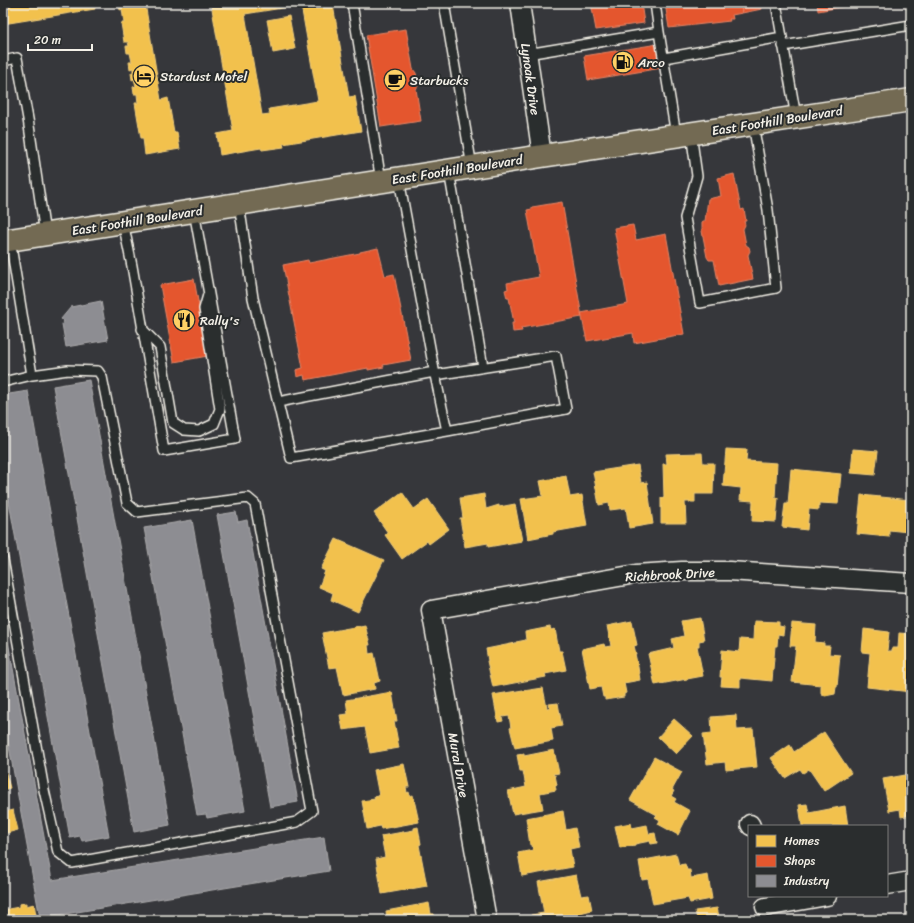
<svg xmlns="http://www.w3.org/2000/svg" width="914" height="923" font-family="Sriracha,sans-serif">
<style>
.homes{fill:#f2c14e;stroke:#f3cf7c;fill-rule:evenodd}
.shops{fill:#e4572e;stroke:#e98566}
.industry{fill:#8d8d92;stroke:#acabac}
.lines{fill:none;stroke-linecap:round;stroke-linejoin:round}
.service-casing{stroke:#f4f1e8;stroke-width:12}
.minor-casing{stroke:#f4f1e8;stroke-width:21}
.primary-casing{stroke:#f4f1e8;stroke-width:25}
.service{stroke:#2a2d2e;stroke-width:9}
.minor{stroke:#2a2d2e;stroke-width:18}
.primary{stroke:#736b52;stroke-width:22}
.labels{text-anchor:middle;stroke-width:4;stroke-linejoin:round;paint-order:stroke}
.poi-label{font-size:13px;fill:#f4f1e8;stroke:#2a2d2e;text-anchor:start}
.street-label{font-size:13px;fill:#f4f1e8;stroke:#2a2d2e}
</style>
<rect width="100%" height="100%" fill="#36373b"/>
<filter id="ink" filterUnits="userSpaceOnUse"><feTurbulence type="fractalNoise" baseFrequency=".025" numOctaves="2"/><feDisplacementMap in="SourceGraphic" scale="8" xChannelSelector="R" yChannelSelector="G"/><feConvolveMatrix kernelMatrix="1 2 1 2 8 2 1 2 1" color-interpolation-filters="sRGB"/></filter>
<g filter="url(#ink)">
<path class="homes" d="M 3,3 L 94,3 L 95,9 L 3,24 Z
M 119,3 L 145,3 L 161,100 L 168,98 L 174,132 L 177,132 L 180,149 L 145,155 L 143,138 L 141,138 L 135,103 L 138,103 L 137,94 L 134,94 L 133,87 L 136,86 L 134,79 L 132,80 L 131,73 L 133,72 L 133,68 L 130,69 L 129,62 L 132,62 L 130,53 L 127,53 L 126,46 L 129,46 L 128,42 L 124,42 L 121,23 L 124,23 L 122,9 L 120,10 Z
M 211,3 L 340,3 L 333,5 L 349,97 L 355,96 L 361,131 L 283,144 L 284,147 L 262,150 L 261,148 L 220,155 L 217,134 L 233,131 ZM 301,5 L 318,101 L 269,109 L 270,114 L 262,115 L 245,14 Z
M 289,16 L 295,49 L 273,53 L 267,20 Z
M 726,449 L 747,450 L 746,461 L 777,463 L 775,498 L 778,498 L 776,522 L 752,521 L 753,501 L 740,500 L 741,488 L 723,486 Z
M 853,449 L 878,451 L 875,475 L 851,473 Z
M 702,453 L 703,463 L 714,463 L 713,494 L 695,494 L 695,502 L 685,502 L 686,523 L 661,523 L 661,498 L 664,498 L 663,464 L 667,464 L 666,454 Z
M 638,465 L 641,483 L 647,482 L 653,524 L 629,528 L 626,508 L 610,510 L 609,503 L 599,505 L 593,472 Z
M 791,469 L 841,474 L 838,504 L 819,503 L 819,510 L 809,509 L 807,530 L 782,527 L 785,504 L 788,504 Z
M 566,476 L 570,497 L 582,495 L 587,526 L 553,532 L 553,534 L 528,539 L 521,499 L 543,496 L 540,481 Z
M 402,492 L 414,509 L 428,499 L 449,529 L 429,544 L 427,541 L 402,559 L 385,535 L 388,533 L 374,513 Z
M 484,494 L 486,509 L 499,505 L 499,507 L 515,504 L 522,541 L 488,547 L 488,543 L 465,547 L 460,518 L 463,518 L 460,498 Z
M 861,495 L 911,500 L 908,532 L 889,530 L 889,537 L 857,534 Z
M 336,539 L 384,560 L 358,612 L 331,600 L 333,593 L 319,587 L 325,571 L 321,569 Z
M 700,618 L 704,640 L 699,641 L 699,646 L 697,646 L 703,676 L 655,685 L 648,654 L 674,648 L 672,639 L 684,636 L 681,621 Z
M 632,621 L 637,645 L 634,646 L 636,654 L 635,654 L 638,667 L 640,680 L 624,683 L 626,693 L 624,694 L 624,697 L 605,700 L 605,697 L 603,697 L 601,687 L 590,689 L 582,649 L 604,644 L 605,647 L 611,646 L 607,626 Z
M 754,621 L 779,622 L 779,626 L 784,627 L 783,635 L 778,634 L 777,646 L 775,646 L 772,681 L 740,678 L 740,687 L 721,686 L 722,677 L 720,677 L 722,650 L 739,652 L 740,639 L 753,640 Z
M 792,623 L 816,625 L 815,642 L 824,643 L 824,646 L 830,646 L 829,654 L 840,655 L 837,687 L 836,687 L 835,694 L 825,696 L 821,693 L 821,685 L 792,682 L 796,646 L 790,646 Z
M 365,625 L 370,645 L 368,645 L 369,654 L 374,653 L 380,681 L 374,683 L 375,689 L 343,695 L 337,667 L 329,668 L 322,633 Z
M 550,627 L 551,630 L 555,629 L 559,651 L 562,651 L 566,670 L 545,674 L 546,677 L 493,687 L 487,661 L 488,661 L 486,649 L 516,643 L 516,642 L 526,640 L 525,632 Z
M 864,629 L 889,632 L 887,651 L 892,651 L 892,648 L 898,648 L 899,633 L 911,634 L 911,692 L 867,687 L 870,653 L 862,652 Z
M 543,688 L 547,708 L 550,708 L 549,704 L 558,703 L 562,726 L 551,728 L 553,741 L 515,748 L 510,728 L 511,728 L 509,716 L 502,717 L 503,721 L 498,722 L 493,695 L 523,690 L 523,691 Z
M 392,692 L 397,721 L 394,721 L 399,748 L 370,753 L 365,727 L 343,730 L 340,715 L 348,714 L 346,700 Z
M 736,715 L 737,730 L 753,729 L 757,767 L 726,770 L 725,762 L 707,764 L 703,734 L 712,733 L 711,717 Z
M 674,719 L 693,736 L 676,754 L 658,737 Z
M 824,732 L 851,773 L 824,791 L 809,769 L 803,773 L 800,769 L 785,778 L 771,758 L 790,745 L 794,752 Z
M 554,750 L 559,773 L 553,774 L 554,776 L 555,775 L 557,785 L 555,785 L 556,790 L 540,793 L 543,809 L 513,814 L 508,791 L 526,787 L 523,771 L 520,771 L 517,755 L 524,754 L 524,756 Z
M 654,757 L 682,772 L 672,790 L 674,791 L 671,796 L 676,799 L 674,802 L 690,811 L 678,835 L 658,824 L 660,820 L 655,817 L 657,815 L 630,800 Z
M 3,763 L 10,788 L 3,790 Z
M 404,764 L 409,787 L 406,787 L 407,793 L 409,792 L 410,796 L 413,795 L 419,822 L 381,829 L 380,826 L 367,829 L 362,801 L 375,799 L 374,797 L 379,796 L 374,770 Z
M 911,774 L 911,815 L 901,817 L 900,809 L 889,811 L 883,779 Z
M 807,804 L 809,813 L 845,806 L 848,826 L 802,826 L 799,805 Z
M 3,807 L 4,812 L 13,810 L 18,830 L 3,834 Z
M 563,811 L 566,830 L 575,828 L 579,847 L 570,849 L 573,867 L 522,876 L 518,853 L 533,850 L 532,845 L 530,845 L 526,818 Z
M 631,823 L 632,828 L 647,825 L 649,834 L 655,833 L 657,843 L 651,844 L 650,841 L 635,844 L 635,845 L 620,848 L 615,826 Z
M 418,827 L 421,844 L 419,845 L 427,886 L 382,894 L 376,859 L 385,857 L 381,836 L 414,830 L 414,828 Z
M 676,854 L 679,865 L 685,864 L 687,870 L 690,870 L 691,878 L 708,875 L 712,899 L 690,903 L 688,898 L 653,904 L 648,879 L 642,880 L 639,861 Z
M 576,875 L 581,896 L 589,895 L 592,910 L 580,913 L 581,920 L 532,920 L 531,915 L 544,913 L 538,882 Z
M 26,903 L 26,906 L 34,904 L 37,920 L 3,920 L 3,910 L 19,907 L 19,904 Z
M 429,903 L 431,914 L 434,914 L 435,920 L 387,920 L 386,911 Z
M 717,908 L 720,920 L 692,920 L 697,919 L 695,911 Z
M 669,915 L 670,920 L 647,920 L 647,919 Z"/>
<path class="shops" d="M 591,3 L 641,3 L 644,23 L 596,30 Z
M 665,3 L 741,3 L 742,13 L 732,15 L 733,19 L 729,19 L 730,21 L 669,28 Z
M 741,3 L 761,3 L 762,9 L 742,13 Z
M 817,3 L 864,3 L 818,11 Z
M 406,29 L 413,69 L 416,73 L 418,86 L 416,89 L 421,121 L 381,127 L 366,35 Z
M 658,44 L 662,68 L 588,80 L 584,56 Z
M 734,174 L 741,210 L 744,209 L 746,221 L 744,221 L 745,225 L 743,229 L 746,245 L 749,247 L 750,251 L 748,255 L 753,279 L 719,286 L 714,260 L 709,260 L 707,257 L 702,231 L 702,221 L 705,221 L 708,199 L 721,196 L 718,178 Z
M 562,202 L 582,317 L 521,328 L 522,331 L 513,332 L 512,323 L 514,323 L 509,298 L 507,298 L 505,290 L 508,289 L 507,283 L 539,277 L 527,210 L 532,209 L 532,207 Z
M 633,225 L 636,240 L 666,234 L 684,334 L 634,343 L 633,333 L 587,341 L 581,313 L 628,304 L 614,228 Z
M 378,248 L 385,276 L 394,274 L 411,360 L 383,365 L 384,367 L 368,370 L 368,368 L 305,380 L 304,375 L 297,377 L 296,370 L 303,368 L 283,265 L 308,260 L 309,263 L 360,253 L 360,252 Z
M 194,279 L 208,356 L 174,362 L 160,285 Z"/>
<path class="industry" d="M 101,301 L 108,340 L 66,347 L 62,324 L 64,321 L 61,319 L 71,307 Z
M 89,380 L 170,825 L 134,832 L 53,386 Z
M 28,391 L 109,836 L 82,841 L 80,836 L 70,838 L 3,469 L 3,395 Z
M 236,512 L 238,522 L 247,520 L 298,802 L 270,807 L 217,515 Z
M 192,520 L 245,811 L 207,818 L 206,814 L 197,815 L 144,528 Z
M 3,614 L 52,880 L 324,837 L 329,871 L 40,918 L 3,713 Z"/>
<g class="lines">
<g class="service-casing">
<path id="service" d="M 352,3 L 381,181
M 444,3 L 472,167
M 655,3 L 659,32
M 776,3 L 796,117
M 783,46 L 911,25
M 527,54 L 659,32 L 676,135
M 664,58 L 782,37
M 3,61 L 17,58 L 28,119 L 45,234
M 691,133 L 697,176 L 685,218 L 700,303 L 776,288 L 768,210 L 753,124
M 449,171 L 483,367
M 239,204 L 253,298 L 291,458 L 447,431 L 435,375 L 399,179
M 123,222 L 132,266 L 164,451 L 235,439 L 194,211
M 10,240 L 32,375
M 142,329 L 160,347 L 173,423 L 184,430 L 199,431 L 214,424 L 220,409 L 204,309 L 208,295
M 435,375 L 556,356 L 566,409 L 447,431
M 3,382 L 32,375 L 68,370 L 98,371 L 102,377 L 127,503 L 137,512 L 248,498 L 255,504 L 312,811 L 297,822 L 72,863 L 58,852 L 44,790 L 3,559
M 278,402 L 434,372"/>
</g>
<g class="minor-casing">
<path id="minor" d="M 520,3 L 542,156
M 750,824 L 751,826
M 887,885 L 911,881
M 765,907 L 827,896
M 487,920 L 431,610 L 636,574 L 682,571 L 729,571 L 911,583"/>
</g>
<g class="primary-casing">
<path id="primary" d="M 3,241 L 542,156 L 911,100"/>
</g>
<use href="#service" class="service"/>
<use href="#minor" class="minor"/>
<use href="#primary" class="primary"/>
</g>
</g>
<defs>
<g id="fuel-disc" transform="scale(1.15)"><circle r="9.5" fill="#ffd166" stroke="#2a2d2e"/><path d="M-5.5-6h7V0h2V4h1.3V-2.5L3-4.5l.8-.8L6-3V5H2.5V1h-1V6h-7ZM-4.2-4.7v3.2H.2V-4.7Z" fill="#111"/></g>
<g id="hotel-disc" transform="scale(1.15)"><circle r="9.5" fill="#ffd166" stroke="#2a2d2e"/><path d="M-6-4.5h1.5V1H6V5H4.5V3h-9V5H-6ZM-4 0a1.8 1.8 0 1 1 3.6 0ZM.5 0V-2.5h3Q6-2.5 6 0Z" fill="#111"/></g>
<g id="cafe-disc" transform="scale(1.15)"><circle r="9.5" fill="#ffd166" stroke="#2a2d2e"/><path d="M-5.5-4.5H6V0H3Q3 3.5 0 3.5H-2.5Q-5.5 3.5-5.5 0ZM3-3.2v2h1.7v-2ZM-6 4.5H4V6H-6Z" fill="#111"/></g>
<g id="restaurant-disc" transform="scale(1.15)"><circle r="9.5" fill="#ffd166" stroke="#2a2d2e"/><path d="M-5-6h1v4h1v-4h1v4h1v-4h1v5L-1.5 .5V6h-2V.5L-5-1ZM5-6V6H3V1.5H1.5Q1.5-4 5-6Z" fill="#111"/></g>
</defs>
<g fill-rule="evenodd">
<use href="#fuel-disc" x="623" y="62"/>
<use href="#hotel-disc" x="144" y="76"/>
<use href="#cafe-disc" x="395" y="80"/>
<use href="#restaurant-disc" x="184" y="320"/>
</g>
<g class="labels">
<g class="poi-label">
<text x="638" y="67">Arco</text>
<text x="160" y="81">Stardust Motel</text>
<text x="410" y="85">Starbucks</text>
<text x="200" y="325">Rally's</text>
</g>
<g class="street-label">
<text transform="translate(531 79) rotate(82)" y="5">Lynoak Drive</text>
<text transform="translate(777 120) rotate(-9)" y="5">East Foothill Boulevard</text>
<text transform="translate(457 169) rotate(-9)" y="5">East Foothill Boulevard</text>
<text transform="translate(137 220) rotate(-9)" y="5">East Foothill Boulevard</text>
<text transform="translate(670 574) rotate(-3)" y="5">Richbrook Drive</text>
<text transform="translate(459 765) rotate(80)" y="5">Mural Drive</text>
</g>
</g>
<rect width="914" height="923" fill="none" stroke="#2a2d2e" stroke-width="16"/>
<rect x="8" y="8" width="898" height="907" fill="none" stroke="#f4f1e8" stroke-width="1.5" filter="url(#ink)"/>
<rect x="748" y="825" width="140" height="72" fill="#2a2d2e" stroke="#7b7b78"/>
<rect x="756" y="835" width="20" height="12" fill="#f2c14e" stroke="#7b7b78"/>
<text x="784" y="845" font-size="12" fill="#f4f1e8">Homes</text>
<rect x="756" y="855" width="20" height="12" fill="#e4572e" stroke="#7b7b78"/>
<text x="784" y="865" font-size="12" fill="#f4f1e8">Shops</text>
<rect x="756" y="875" width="20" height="12" fill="#8d8d92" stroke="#7b7b78"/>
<text x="784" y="885" font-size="12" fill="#f4f1e8">Industry</text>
<path d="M28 44v6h64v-6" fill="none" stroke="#f4f1e8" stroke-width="2"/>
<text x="34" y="44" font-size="12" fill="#f4f1e8" stroke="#2a2d2e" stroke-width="3" paint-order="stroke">20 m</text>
</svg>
